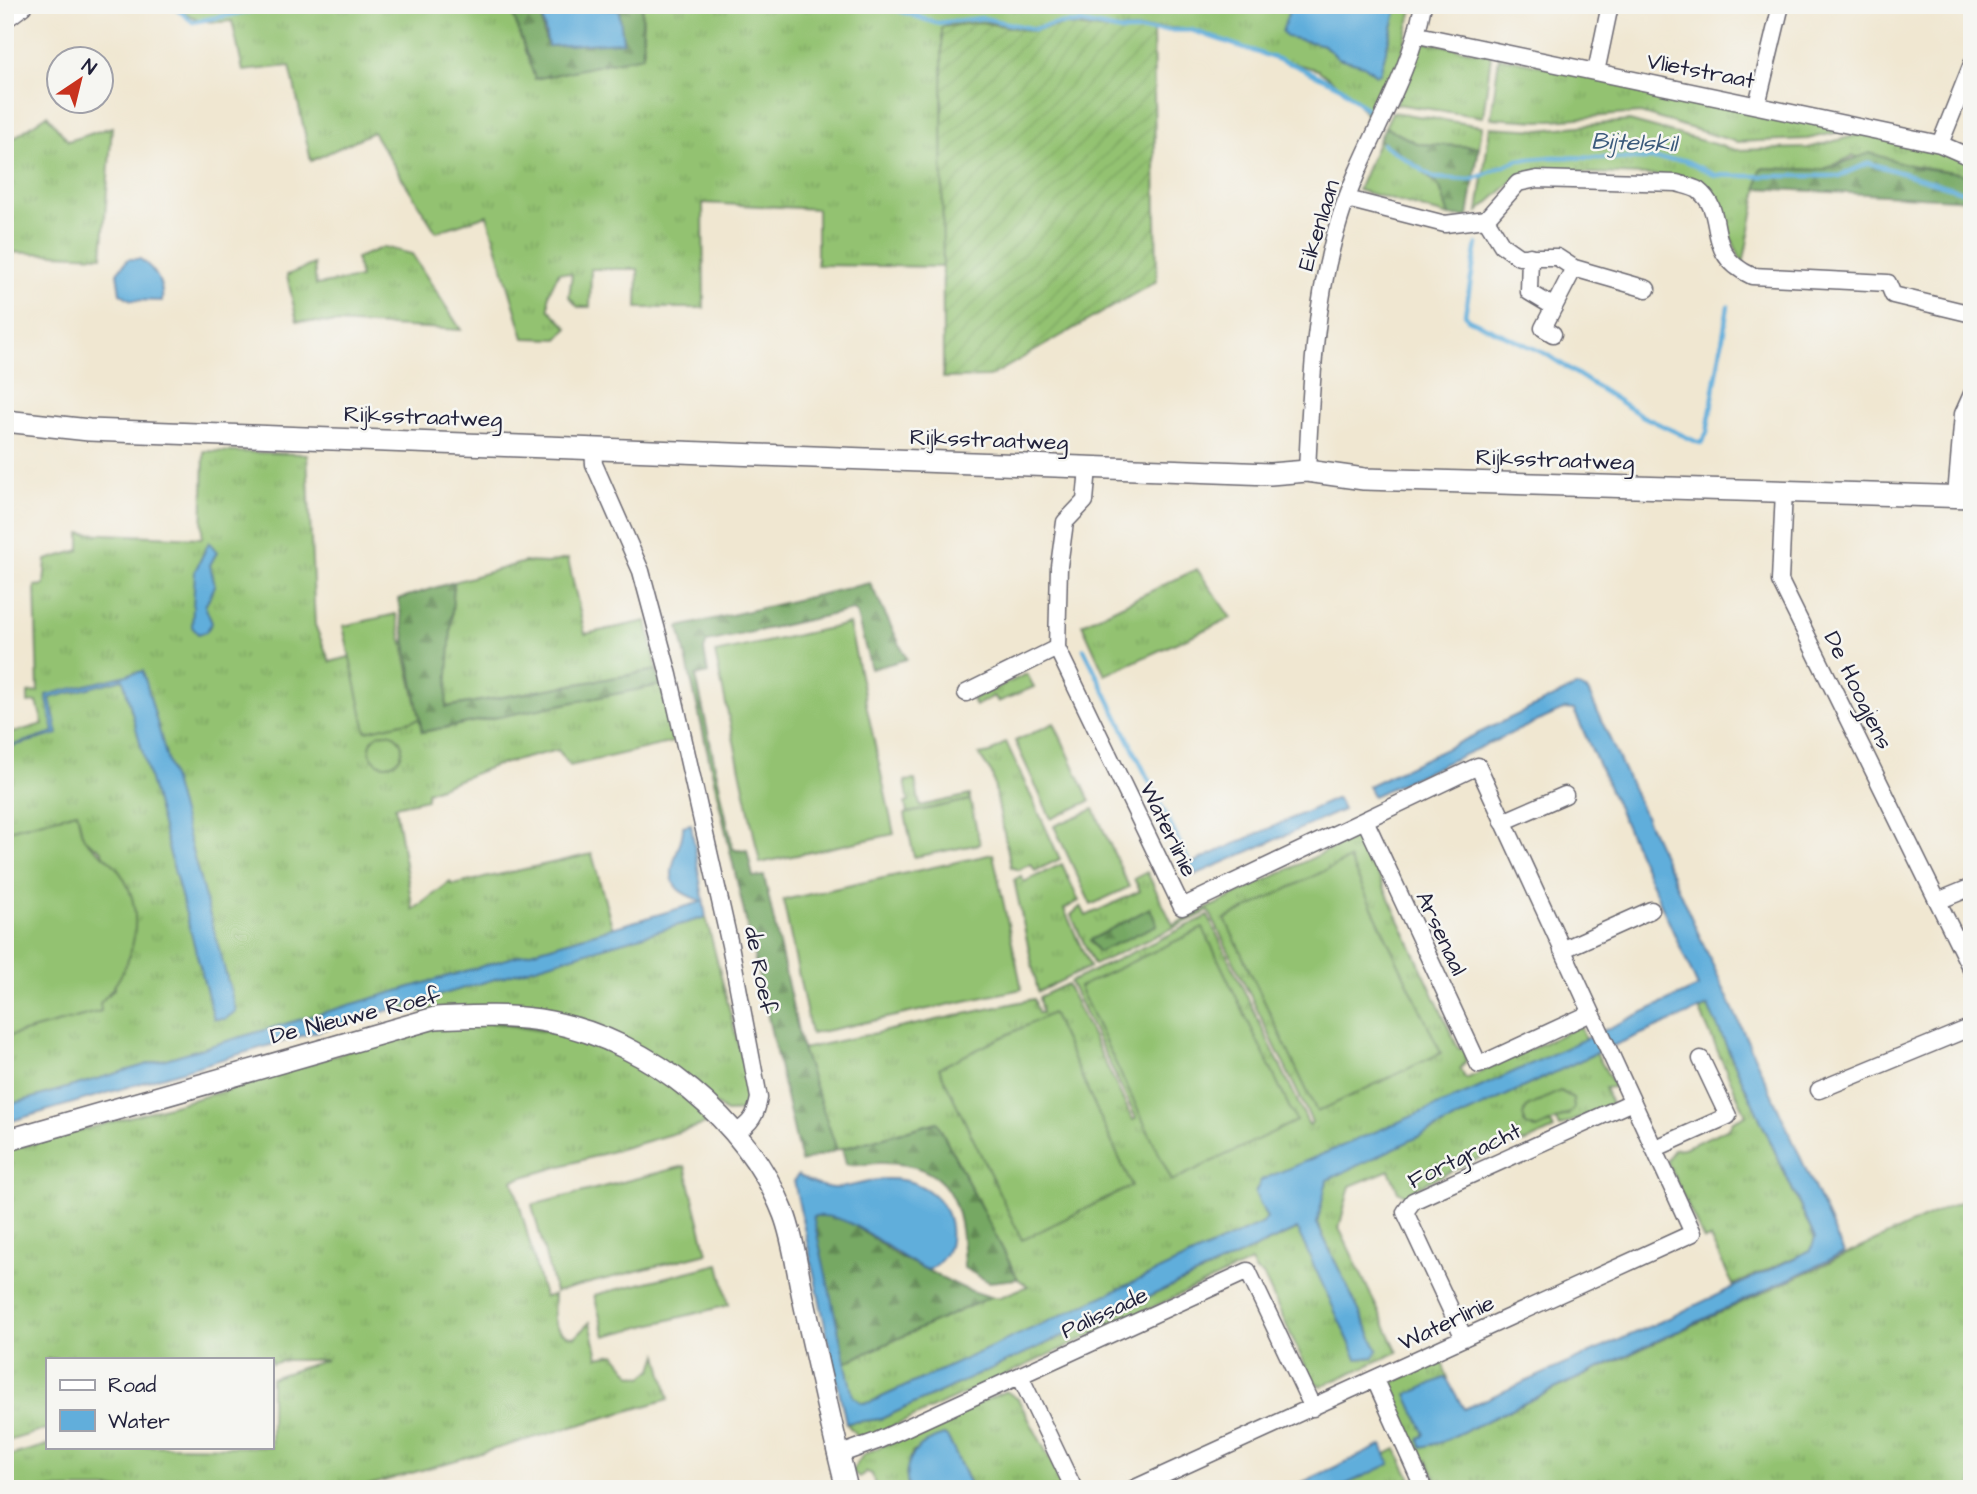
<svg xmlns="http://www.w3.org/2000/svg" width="1977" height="1494" font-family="'Architects Daughter',sans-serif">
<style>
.grass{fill:url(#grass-tufts);stroke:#5a7256;stroke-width:2}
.forest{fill:url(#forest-firs);stroke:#4c654f;stroke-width:2;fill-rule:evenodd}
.garden{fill:url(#garden-furrows);stroke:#5a7256;stroke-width:2}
.pitch{fill:#93c271;stroke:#5a7256;stroke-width:2}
.water{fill:#61aedb;stroke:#42688b;stroke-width:2}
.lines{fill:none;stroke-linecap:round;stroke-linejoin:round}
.stream{stroke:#61aedb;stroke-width:4.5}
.minor-casing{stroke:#6a6770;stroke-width:19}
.tertiary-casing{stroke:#6a6770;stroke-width:24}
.minor{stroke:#fff;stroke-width:16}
.tertiary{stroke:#fff;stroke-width:21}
.labels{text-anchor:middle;stroke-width:5;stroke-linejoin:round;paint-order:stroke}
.street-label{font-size:23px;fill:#22223b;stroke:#f6f6f2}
.water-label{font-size:24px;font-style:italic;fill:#3b5a7b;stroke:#f6f6f2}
</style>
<defs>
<pattern id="grass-tufts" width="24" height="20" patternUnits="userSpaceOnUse" patternTransform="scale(1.75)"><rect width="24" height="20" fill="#93c271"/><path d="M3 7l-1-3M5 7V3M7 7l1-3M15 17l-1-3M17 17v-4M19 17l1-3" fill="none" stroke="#7ea663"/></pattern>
<pattern id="forest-firs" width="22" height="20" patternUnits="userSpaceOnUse" patternTransform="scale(1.75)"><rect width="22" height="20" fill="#76a863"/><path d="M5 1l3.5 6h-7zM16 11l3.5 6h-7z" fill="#608853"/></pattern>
<pattern id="garden-furrows" width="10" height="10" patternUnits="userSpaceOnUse" patternTransform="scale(1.75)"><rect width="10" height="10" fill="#93c271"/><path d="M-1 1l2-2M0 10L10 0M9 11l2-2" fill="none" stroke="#7ea663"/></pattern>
</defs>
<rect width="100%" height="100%" fill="#f6f6f2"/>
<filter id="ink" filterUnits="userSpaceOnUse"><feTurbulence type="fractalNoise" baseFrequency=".0143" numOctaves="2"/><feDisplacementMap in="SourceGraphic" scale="14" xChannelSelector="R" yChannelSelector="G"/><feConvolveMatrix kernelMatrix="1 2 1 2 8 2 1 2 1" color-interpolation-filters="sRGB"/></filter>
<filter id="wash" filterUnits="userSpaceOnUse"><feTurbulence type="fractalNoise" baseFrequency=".00686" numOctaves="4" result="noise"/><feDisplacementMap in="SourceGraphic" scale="28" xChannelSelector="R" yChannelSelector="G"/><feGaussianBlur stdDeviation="1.57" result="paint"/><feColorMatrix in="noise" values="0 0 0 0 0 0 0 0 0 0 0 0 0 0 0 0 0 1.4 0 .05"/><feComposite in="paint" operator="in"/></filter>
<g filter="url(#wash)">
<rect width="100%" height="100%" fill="#f0e7d1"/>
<path class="grass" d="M 175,5 L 510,5 L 526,54 L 640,56 L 644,51 L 642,5 L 1291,5 L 1288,14 L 1287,36 L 1324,45 L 1338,58 L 1365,65 L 1376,75 L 1380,73 L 1398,5 L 1413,5 L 1400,63 L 1374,122 L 1368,119 L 1359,104 L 1341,87 L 1318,70 L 1263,55 L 1201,32 L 1174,28 L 1109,30 L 1077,24 L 1032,30 L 990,22 L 944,26 L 944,267 L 817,265 L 817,209 L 703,203 L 704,308 L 637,308 L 638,269 L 591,269 L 590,307 L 578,307 L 569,297 L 572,274 L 559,272 L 549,293 L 549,309 L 568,328 L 558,339 L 524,338 L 487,215 L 436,232 L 373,132 L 311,161 L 290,66 L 243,71 L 232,21 C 209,24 193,21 175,5 Z
M 1417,40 L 1491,55 L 1483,117 L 1396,104 Z
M 1499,57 L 1849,130 L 1807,139 L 1737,142 L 1640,113 L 1540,121 L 1491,118 Z
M 1392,112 L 1482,126 L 1479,147 L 1418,144 L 1385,127 Z
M 47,115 L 68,141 L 112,127 L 102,256 L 5,252 L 5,144 Z
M 1629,121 L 1736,150 L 1808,148 L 1865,133 L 1929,147 L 1972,163 L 1972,181 L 1960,173 L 1853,156 L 1822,170 L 1762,168 L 1743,265 L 1716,203 L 1672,176 L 1534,171 L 1520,175 L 1478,212 L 1490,127 L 1540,130 Z
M 1379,140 L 1418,167 L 1440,188 L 1449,216 L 1358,190 Z
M 384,247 L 412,254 L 461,330 L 297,321 L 287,275 L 314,264 L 316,285 L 360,278 L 356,258 Z
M 204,451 L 307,454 L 315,625 L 330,662 L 406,642 L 422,732 L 661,685 L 673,742 L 570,766 L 558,750 L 494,766 L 427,792 L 427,799 L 395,806 L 413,910 L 450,882 L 453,885 L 592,854 L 613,930 L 5,1106 L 5,1037 L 101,1011 L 99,1003 L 115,988 L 102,851 L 83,838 L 77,812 L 5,831 L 5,735 L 43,724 L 37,702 L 28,703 L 28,693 L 38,692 L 35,586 L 44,585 L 46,560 L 80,550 L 80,533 L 202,538 Z
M 568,559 L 585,634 L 647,621 L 657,670 L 445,707 L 454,582 L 525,562 L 547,563 Z
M 1197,569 L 1231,618 L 1105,675 L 1082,624 Z
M 1027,674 L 1034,687 L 998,702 L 994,696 L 975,706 L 972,699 Z
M 1006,742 L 1060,859 L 1035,871 L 1031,864 L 1018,870 L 1011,867 L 992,774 L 979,755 L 990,753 Z
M 915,780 L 920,806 L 970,795 L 970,800 L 907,813 L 905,803 L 909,802 L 905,781 Z
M 1360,835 L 1458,1048 L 1465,1051 L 1466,1062 L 1460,1069 L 1466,1079 L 1580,1026 L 1586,1039 L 1256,1193 L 1267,1218 L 1261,1224 L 871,1402 L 862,1403 L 853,1397 L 844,1363 L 990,1297 L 1000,1297 L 1028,1286 L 1018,1279 L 937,1122 L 837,1150 L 802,1049 L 1034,999 L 1038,1013 L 1042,1013 L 1039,997 L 1067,984 L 1133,1120 L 1136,1118 L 1070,982 L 1208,916 L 1309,1125 L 1312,1122 L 1209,911 L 1094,965 L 1071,915 L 1081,906 L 1086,916 L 1140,891 L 1134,879 L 1147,872 L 1173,925 Z
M 1062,864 L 1079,901 L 1064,909 L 1090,967 L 1038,992 L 1014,880 L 1021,876 L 1024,882 Z
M 706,917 L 753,1103 L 746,1111 L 726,1112 L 641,1048 L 430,1012 L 392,1009 Z
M 1708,1006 L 1815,1239 L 1811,1250 L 1733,1285 L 1710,1238 L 1704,1240 L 1667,1162 L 1673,1149 L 1684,1148 L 1729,1128 L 1733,1121 L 1746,1115 L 1699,1009 Z
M 497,1021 C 525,1027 555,1030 582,1037 C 633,1052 674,1087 713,1122 L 513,1180 L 544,1297 L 554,1295 C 553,1315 550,1334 575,1337 L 590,1322 L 598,1357 L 615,1354 L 631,1374 L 642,1377 L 653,1369 L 658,1354 L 669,1399 L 356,1489 L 5,1489 L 5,1457 L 47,1445 L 271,1447 L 271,1378 L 326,1360 L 286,1360 L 271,1364 L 271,1359 L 47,1359 L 47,1429 L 5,1442 L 5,1151 L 253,1083 L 407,1031 Z
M 1596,1053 L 1615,1087 L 1605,1088 L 1612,1104 L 1559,1127 L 1556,1120 L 1568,1115 L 1540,1100 L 1524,1111 L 1524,1123 L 1534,1129 L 1551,1123 L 1554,1129 L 1524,1143 L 1518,1140 L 1417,1187 L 1408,1197 L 1398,1191 L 1389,1170 L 1350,1186 L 1339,1228 L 1398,1352 L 1322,1386 L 1312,1380 L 1263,1275 L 1256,1272 L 1251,1262 L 868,1438 L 857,1436 L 846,1423 L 881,1419 L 1298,1229 L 1357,1359 L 1374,1357 L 1377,1350 L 1317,1223 L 1326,1180 Z
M 1972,1196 L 1972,1489 L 1440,1489 L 1427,1460 L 1420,1464 L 1387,1392 L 1387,1385 L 1441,1360 L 1448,1378 L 1445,1377 L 1421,1446 L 1439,1443 Z
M 1006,1391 L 1018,1399 L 1066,1489 L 972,1489 L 948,1438 L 944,1435 L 912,1453 L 906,1474 L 909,1489 L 876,1489 L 872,1474 L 867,1472 L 859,1477 L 852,1471 L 863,1455 L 873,1450 Z
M 1396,1449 L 1411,1479 L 1390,1489 L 1336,1489 L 1389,1464 L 1386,1454 Z"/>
<path class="forest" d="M 510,5 L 642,5 L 643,56 L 535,79 ZM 549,6 L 619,10 L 623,41 L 550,46 C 542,39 542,21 543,9 Z
M 1385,127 L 1418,144 L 1479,147 L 1468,217 L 1449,216 L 1440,188 L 1418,167 L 1379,140 Z
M 1870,153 L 1916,167 L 1960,173 L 1972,181 L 1972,200 L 1757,188 L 1761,168 L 1822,170 Z
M 454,582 L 446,707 L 657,670 L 661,685 L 422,732 L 398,599 Z
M 870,583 L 907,659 L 871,669 L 856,612 L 853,610 L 707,642 L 704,650 L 708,673 L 696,676 L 733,849 L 747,850 L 753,877 L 764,876 L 802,1049 L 837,1150 L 801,1162 L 679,627 Z
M 1150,908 L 1157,925 L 1098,952 L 1090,940 Z
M 937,1122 L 1018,1279 L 989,1282 L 964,1268 C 962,1203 952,1161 878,1163 C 867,1163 856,1168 846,1164 L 842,1149 Z
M 812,1216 L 834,1216 L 847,1220 L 896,1255 L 963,1288 L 990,1297 L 844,1363 Z"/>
<path class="garden" d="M 980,22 L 1030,31 L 1065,25 L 1117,31 L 1153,29 L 1157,281 L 989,377 L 943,378 L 942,27 Z"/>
<path class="pitch" d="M 396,614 L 420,719 L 366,731 L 343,626 Z
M 849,624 L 894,834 L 760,863 L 715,653 Z
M 1054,723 L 1090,801 L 1051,819 L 1015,741 Z
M370 749a16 16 0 1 1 32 0a16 16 0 1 1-32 0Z
M 970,800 L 980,844 L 914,857 L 905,814 Z
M 1094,809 L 1129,887 L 1091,905 L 1054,826 Z
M 77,812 C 79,819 80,832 84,838 C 92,849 107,856 116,867 C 150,910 135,967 100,1003 L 101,1011 L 5,1037 L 5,831 Z
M 993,854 L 1022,989 L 811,1034 L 783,900 Z
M 1349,859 L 1441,1053 L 1317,1112 L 1225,919 Z
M 1203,928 L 1296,1121 L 1172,1181 L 1079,987 Z
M 1052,1013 L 1132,1186 L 1022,1240 L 939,1068 Z
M 1560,1091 L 1573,1098 L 1574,1108 L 1570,1113 L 1537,1129 L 1526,1125 L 1523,1115 L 1527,1107 Z
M 685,1166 L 707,1253 L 555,1292 L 532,1205 Z
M 719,1264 L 729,1305 L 605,1336 L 594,1295 Z"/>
<path class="water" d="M 1291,5 L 1398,5 L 1380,73 L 1376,75 L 1364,65 L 1338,58 L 1324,45 L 1288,37 L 1282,32 Z
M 546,6 L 619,10 L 623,42 L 548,46 L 542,14 Z
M 128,259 L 140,259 C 155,269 164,284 162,301 L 131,300 L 120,293 L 117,273 Z
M 209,542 L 217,552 L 210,565 L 215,586 L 205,606 L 212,623 L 206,632 L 198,634 L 192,627 L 195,571 Z
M 143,671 L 236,1011 L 225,1019 L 214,1019 L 123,679 L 50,698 L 58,734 L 5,748 L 54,732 L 46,695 Z
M 1577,686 L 1588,691 L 1844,1253 L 1439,1443 L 1421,1447 L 1419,1440 L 1425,1434 L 1407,1395 L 1446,1377 L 1464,1409 L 1671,1317 L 1811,1250 L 1815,1238 L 1708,1006 L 1596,1053 L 1327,1180 L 1317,1224 L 1378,1350 L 1374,1357 L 1357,1359 L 1297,1229 L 881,1419 L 846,1423 L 794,1181 L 798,1175 C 809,1182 820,1187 833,1188 C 851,1188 868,1180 886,1179 C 924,1178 954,1202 950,1241 C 949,1253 938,1266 928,1270 C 888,1255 857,1212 813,1216 L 853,1397 L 862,1403 L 871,1402 L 1261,1224 L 1267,1218 L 1255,1193 L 1261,1180 L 1472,1091 L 1698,987 L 1574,710 L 1565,709 L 1373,796 L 1368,786 Z
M 1337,798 L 1343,810 L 1195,875 L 1190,864 Z
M 691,824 L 706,917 L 5,1123 L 5,1106 L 701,902 C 695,898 684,895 678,889 C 661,872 685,845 683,826 Z
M 944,1435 L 948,1438 L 972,1489 L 909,1489 C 900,1461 918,1442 944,1435 Z
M 1382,1445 L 1390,1464 L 1336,1489 L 1288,1489 Z"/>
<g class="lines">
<path class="stream" d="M 172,5 L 193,22 L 281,5
M 883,5 L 936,23 L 983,18 L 1034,29 L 1055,24 L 1082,23 L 1122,31 L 1191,30 L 1292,64 L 1341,87 L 1367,110
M 1383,144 L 1434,178 L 1471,180 L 1518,160 L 1554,157 L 1684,160 L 1715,175 L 1743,176 L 1839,176 L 1869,163 L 1972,194
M 1477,244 L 1465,314 L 1468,319 L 1546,354 L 1642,416 L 1697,442 L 1701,443 L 1707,433 L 1728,306
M 1084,649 L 1190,864"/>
</g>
</g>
<g filter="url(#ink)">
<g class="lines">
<g class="minor-casing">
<path id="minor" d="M 1418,35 L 1940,144 L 1972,158
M 1596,72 L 1610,5
M 1757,105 L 1781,5
M 1940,144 L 1972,64
M 1347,199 L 1445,224 L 1486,219 L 1518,183 L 1537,179 L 1677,183 C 1683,185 1693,187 1698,190 C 1730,215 1700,252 1752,276 L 1888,283 L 1893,295 L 1972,314
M 1486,219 L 1502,245 L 1519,257 L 1557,257 L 1574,268 L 1647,289
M 1530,256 L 1529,292 L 1554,307
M 1553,334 L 1543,328 L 1574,268
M 593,449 L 594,464 L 641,571 L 669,675 L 730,945 L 759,1098 C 756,1115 751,1124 736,1132
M 1307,471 C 1311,388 1314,298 1340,218 C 1363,144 1409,82 1423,5
M 1784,490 L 1780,581 L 1972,971
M 1956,496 L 1963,414 L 1972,394
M 1057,648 L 1182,907 L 1478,766 L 1693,1233 L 1133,1489
M 966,693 L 1057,648 L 1059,566 L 1065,522 L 1085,501 L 1088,468
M 1365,820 L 1479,1065 L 1591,1013
M 1503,822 L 1565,795
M 1938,901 L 1972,887
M 1562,950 L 1651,910
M 1819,1090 L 1972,1027
M 1654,1149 L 1728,1116 L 1701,1059
M 1464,1338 L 1405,1212 L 1413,1201 L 1632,1102
M 1020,1376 L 1074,1489
M 1375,1380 L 1424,1489
M 838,1455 L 877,1441 L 1248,1271 L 1313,1408"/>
</g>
<g class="tertiary-casing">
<path id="tertiary" d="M 5,17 L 21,5
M 5,421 L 89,430 L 1270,474 L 1307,471 L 1364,479 L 1972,497
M 5,1141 L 435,1018 C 474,1016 512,1014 551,1022 C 651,1042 747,1120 784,1214 C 794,1240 797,1270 803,1297 C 817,1361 831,1425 847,1489"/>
</g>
<use href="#minor" class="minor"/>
<use href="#tertiary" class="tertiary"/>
</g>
</g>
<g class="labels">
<g class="street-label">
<text transform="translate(1701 70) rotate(11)" y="8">Vlietstraat</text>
<text transform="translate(1318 225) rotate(-73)" y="8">Eikenlaan</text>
<text transform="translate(423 416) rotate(2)" y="8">Rijksstraatweg</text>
<text transform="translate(989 439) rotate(2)" y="8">Rijksstraatweg</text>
<text transform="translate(1555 459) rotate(2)" y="8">Rijksstraatweg</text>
<text transform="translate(1859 690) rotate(64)" y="8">De Hoogjens</text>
<text transform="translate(1169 829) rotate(64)" y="8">Waterlinie</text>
<text transform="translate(1442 933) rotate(65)" y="8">Arsenaal</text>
<text transform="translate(761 970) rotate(79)" y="8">de Roef</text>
<text transform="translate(355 1015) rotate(-14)" y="8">De Nieuwe Roef</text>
<text transform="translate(1464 1155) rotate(-26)" y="8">Fortgracht</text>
<text transform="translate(1104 1312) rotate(-25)" y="8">Palissade</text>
<text transform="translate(1446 1322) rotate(-25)" y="8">Waterlinie</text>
</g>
<g class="water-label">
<text transform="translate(1634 142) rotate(2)" y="8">Bijtelskil</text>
</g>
</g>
<rect width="1977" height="1494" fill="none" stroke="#f6f6f2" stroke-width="28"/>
<rect x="46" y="1358" width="228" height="91" fill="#f6f6f2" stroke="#a1a1a9" stroke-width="2"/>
<rect x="60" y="1380" width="35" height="10" fill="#ffffff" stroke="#a1a1a9" stroke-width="2"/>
<text x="108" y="1392" font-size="21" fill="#22223b">Road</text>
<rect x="60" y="1410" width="35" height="21" fill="#61aedb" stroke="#a1a1a9" stroke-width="2"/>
<text x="108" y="1428" font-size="21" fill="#22223b">Water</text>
<g transform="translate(80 80) rotate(35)"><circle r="33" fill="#f6f6f2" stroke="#a1a1a9" stroke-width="2"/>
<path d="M0-5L12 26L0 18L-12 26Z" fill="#c8321e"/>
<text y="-10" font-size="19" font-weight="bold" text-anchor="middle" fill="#22223b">N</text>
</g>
</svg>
